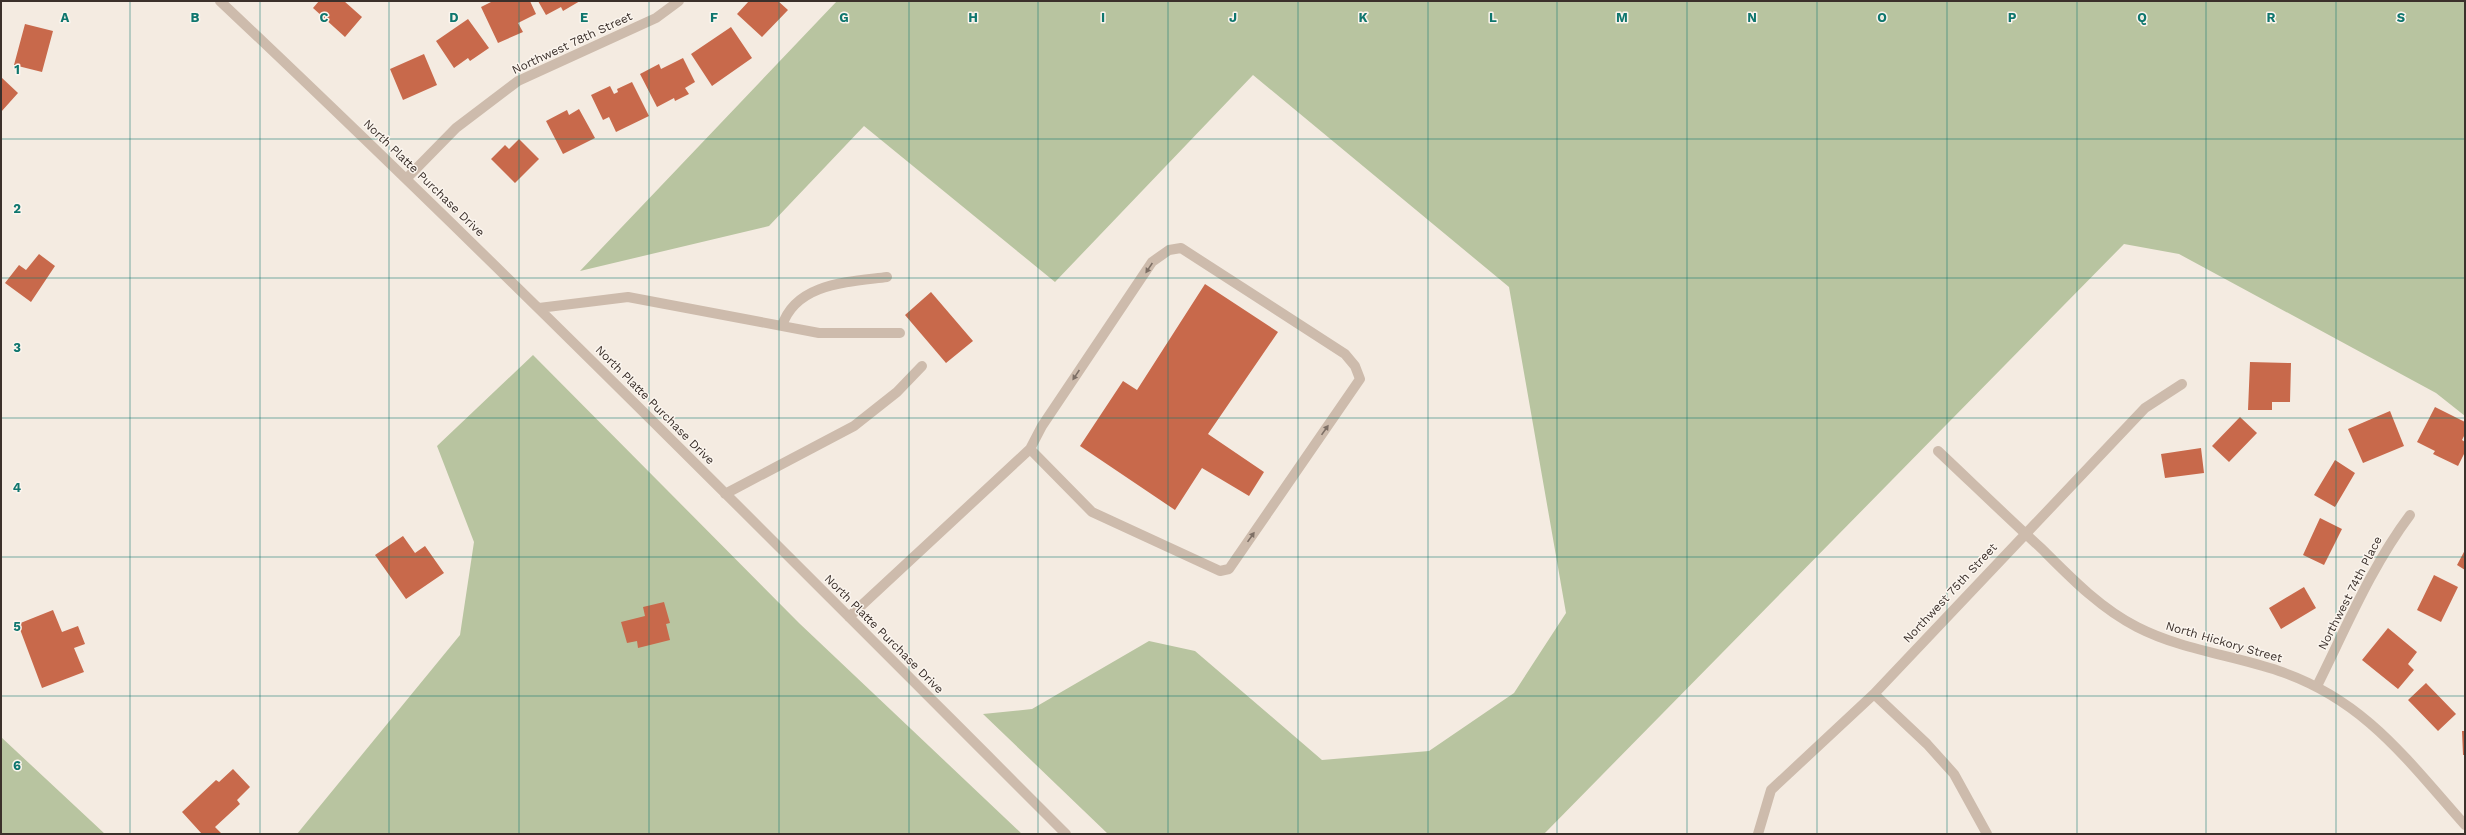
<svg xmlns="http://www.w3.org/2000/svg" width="2466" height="835" font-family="'Work Sans',sans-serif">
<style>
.green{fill:#b8c4a0}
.building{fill:#c8694b}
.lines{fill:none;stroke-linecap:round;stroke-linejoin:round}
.minor{stroke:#cdbbac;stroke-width:10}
.oneway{fill:#7d6f65}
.grid{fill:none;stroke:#0f766e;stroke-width:1;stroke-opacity:0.55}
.labels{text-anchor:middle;stroke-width:3;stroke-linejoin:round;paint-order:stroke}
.street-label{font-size:12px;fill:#3b302b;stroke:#fbf5ee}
.grid-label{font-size:13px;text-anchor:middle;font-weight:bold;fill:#0f766e;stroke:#fbf5ee;stroke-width:3;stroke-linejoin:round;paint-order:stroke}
</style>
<rect width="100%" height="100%" fill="#f4ebe1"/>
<path class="green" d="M 837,1 L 2465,1 L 2465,416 L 2436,393 L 2179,254 L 2124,244 L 1544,834 L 1108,834 L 983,714 L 1032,709 L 1149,641 L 1195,651 L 1322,760 L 1429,751 L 1514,693 L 1566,613 L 1509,287 L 1253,75 L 1055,282 L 864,126 L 769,226 L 580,271 Z
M 533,355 L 799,623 L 1022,834 L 297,834 L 460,635 L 474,542 L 437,446 Z
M 1,737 L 105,834 L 1,834 Z"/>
<path class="building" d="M 319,1 L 344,1 L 362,17 L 345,37 L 313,8 Z
M 493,1 L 530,1 L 536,14 L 518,23 L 523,32 L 498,43 L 481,7 Z
M 538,1 L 580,1 L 563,11 L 561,7 L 546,15 Z
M 749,1 L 778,1 L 788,10 L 762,37 L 737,14 Z
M 468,19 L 489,48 L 470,61 L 468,58 L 454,68 L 436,41 Z
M 25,24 L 53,31 L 42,72 L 14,65 Z
M 731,27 L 752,58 L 712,86 L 691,54 Z
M 424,54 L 437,85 L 403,100 L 390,69 Z
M 683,58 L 695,82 L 685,88 L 689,94 L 675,101 L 674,98 L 657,107 L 640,74 L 659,64 L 661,69 Z
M 1,77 L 18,93 L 1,112 Z
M 632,82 L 649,116 L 616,132 L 609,117 L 603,120 L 591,95 L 610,86 L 614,94 L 618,92 L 617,89 Z
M 579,109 L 595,138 L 563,154 L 546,121 L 567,110 L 569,115 Z
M 519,139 L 539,159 L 515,183 L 491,159 L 505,145 L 509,149 Z
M 39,254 L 55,266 L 31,302 L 5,283 L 19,265 L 26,270 Z
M 1205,284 L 1278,332 L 1208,434 L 1264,472 L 1249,496 L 1202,468 L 1175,510 L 1080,446 L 1123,381 L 1137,390 Z
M 931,292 L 973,341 L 946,363 L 905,315 Z
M 2250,362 L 2291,363 L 2290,402 L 2272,402 L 2272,410 L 2248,410 Z
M 2435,407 L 2465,422 L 2465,434 L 2462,440 L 2465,442 L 2465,452 L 2458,466 L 2433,454 L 2435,451 L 2417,442 Z
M 2390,411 L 2404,446 L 2363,463 L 2348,429 Z
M 2240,417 L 2257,433 L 2229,462 L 2212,446 Z
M 2201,448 L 2204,473 L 2165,478 L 2161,454 Z
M 2335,460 L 2355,473 L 2335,507 L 2314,495 Z
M 2320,518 L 2342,529 L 2324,565 L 2303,555 Z
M 403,536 L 415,553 L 425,546 L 444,573 L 406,599 L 375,555 Z
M 2465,550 L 2465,570 L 2457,565 Z
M 2434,575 L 2458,587 L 2441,622 L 2417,610 Z
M 2304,587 L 2316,608 L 2281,629 L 2269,608 Z
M 664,602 L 670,623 L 666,624 L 670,640 L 638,648 L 637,641 L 627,643 L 621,622 L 645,616 L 643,607 Z
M 53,610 L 62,632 L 78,626 L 85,644 L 74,648 L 84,672 L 42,688 L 18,624 Z
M 2388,628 L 2417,652 L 2408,664 L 2414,670 L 2398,689 L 2362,660 Z
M 2426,683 L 2456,714 L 2438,731 L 2408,700 Z
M 2462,731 L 2465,731 L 2465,755 L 2463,755 Z
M 233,769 L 250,787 L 237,800 L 240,804 L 215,827 L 221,833 L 202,834 L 182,812 L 216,780 L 219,782 Z"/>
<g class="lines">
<path class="minor" d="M 220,1 C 508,273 786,554 1066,834
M 407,178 L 456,128 L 518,81 L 656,18 L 679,1
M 539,308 L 628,297 L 819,333 L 900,333
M 782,326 C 796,283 848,282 887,277
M 1938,451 C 1973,484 2007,517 2042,549 C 2071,578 2100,608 2137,627 C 2182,650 2232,655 2279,671 C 2365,700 2407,760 2465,825
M 725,494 L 854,426 L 897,392 L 922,366
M 849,617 L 1030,449 L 1092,512 L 1220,571 L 1229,569 L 1360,379 L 1355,366 L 1345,354 L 1181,248 L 1169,250 L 1152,262 L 1042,426 L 1030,449
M 2317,686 C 2346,628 2371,567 2410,515
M 1874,694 L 1927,744 L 1954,774 L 1987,834
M 1758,834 L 1771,790 L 1874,694 L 2145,408 L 2182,384"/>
</g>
<defs><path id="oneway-solid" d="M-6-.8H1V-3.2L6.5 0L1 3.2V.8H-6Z"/></defs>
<g class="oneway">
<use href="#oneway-solid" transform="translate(1149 268) rotate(124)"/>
<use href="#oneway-solid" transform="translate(1076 375) rotate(124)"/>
<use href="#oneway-solid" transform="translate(1325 430) rotate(-55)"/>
<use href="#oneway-solid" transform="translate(1251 537) rotate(-55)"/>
</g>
<path class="grid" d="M 130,1 L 130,834M 260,1 L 260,834M 389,1 L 389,834M 519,1 L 519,834M 649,1 L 649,834M 779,1 L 779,834M 909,1 L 909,834M 1038,1 L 1038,834M 1168,1 L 1168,834M 1298,1 L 1298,834M 1428,1 L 1428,834M 1557,1 L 1557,834M 1687,1 L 1687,834M 1817,1 L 1817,834M 1947,1 L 1947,834M 2077,1 L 2077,834M 2206,1 L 2206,834M 2336,1 L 2336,834M 1,139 L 2465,139M 1,278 L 2465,278M 1,418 L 2465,418M 1,557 L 2465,557M 1,696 L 2465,696"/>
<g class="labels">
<g class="street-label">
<text transform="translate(572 43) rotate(-25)" y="4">Northwest 78th Street</text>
<text transform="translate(424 178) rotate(44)" y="4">North Platte Purchase Drive</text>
<text transform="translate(655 405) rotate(45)" y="4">North Platte Purchase Drive</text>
<text transform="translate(1950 593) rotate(-47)" y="4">Northwest 75th Street</text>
<text transform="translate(2350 593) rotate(-63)" y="4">Northwest 74th Place</text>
<text transform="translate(884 634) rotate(45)" y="4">North Platte Purchase Drive</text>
<text transform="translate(2224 642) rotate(16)" y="4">North Hickory Street</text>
</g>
</g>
<g class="grid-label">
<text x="65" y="22">A</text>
<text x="195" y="22">B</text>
<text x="324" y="22">C</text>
<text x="454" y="22">D</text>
<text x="584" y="22">E</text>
<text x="714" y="22">F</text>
<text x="844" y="22">G</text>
<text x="973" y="22">H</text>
<text x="1103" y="22">I</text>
<text x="1233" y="22">J</text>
<text x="1363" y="22">K</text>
<text x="1493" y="22">L</text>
<text x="1622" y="22">M</text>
<text x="1752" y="22">N</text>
<text x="1882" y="22">O</text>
<text x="2012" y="22">P</text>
<text x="2142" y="22">Q</text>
<text x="2271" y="22">R</text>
<text x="2401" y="22">S</text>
<text x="17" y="74">1</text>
<text x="17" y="213">2</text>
<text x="17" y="352">3</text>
<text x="17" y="492">4</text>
<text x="17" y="631">5</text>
<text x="17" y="770">6</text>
</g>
<rect width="2466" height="835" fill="none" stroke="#3b302b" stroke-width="4"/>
</svg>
